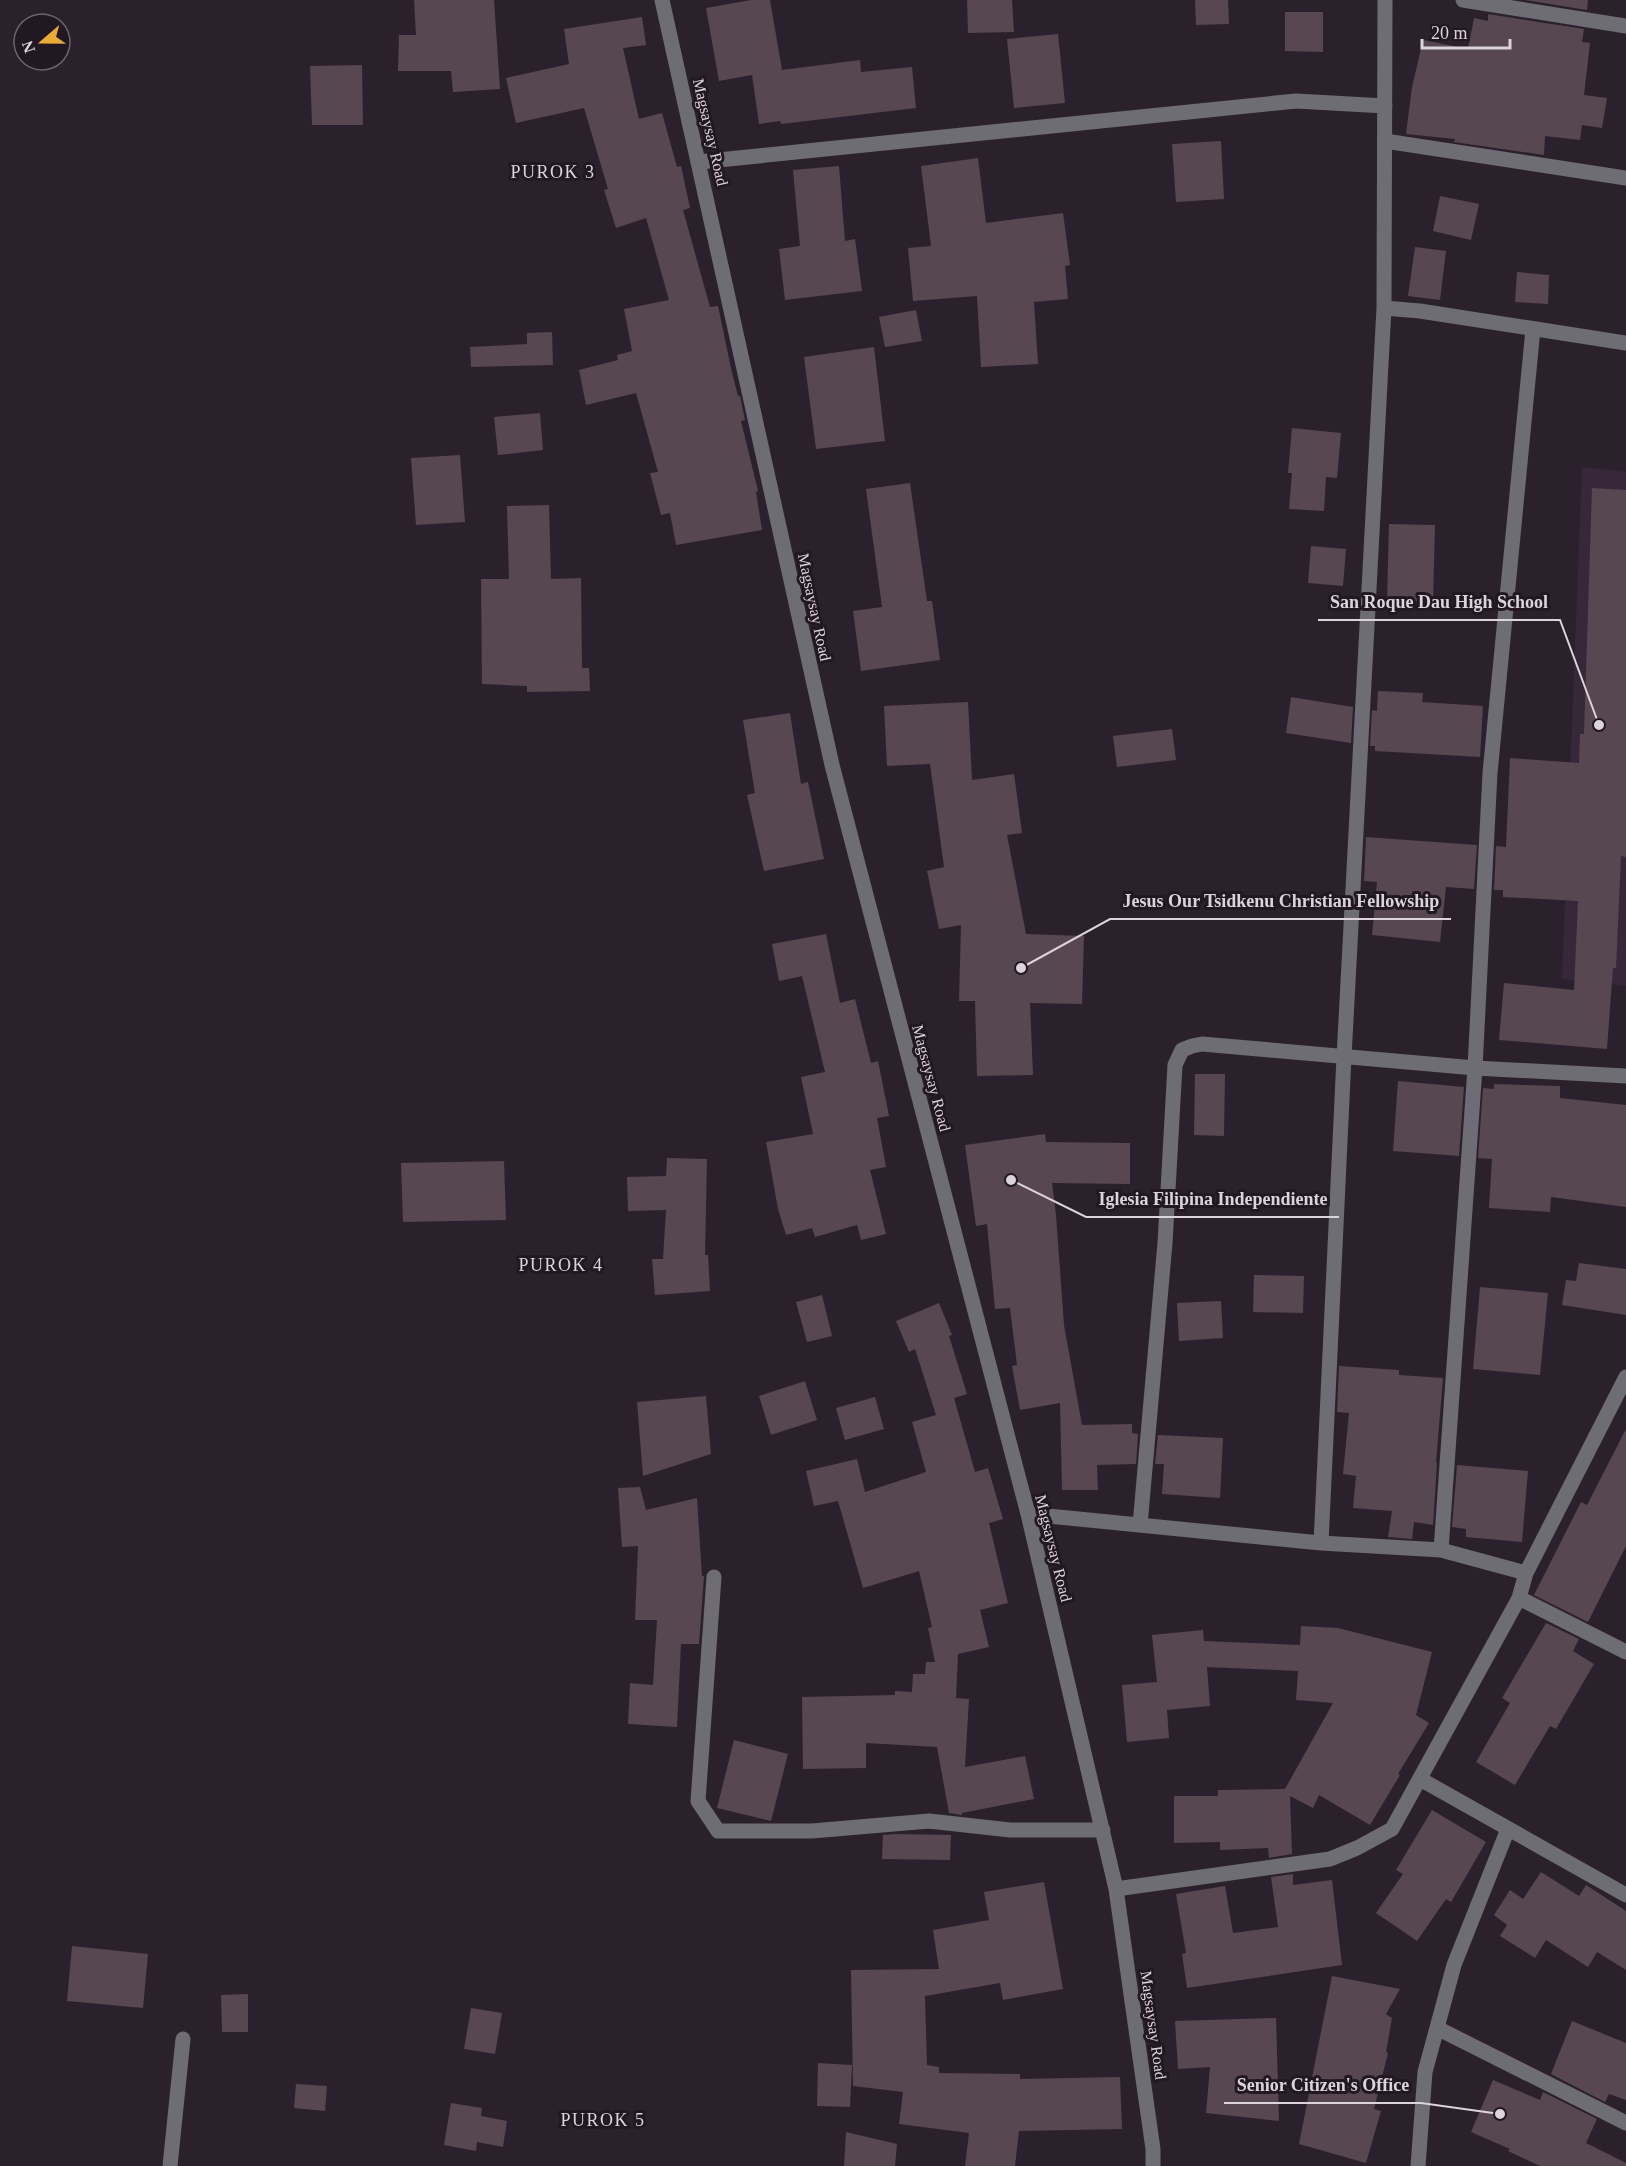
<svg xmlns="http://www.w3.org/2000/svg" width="1626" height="2166" font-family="'Times New Roman',serif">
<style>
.built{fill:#362839}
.building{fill:#574750}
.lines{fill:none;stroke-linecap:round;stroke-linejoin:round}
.minor{stroke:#6e6c74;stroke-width:15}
.labels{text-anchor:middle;stroke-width:6;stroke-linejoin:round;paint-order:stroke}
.street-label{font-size:16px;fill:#dbd4dc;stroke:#221823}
.neighbourhood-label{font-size:18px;letter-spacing:1.5px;fill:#dbd4dc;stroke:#221823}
.leader{fill:none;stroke:#dbd4dc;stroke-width:2}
.callout-dot{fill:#dbd4dc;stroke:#221823;stroke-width:2}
.callout-label{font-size:18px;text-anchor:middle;font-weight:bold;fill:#dbd4dc;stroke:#221823;stroke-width:6;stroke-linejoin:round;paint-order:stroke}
</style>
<rect width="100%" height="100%" fill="#2b212d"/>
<path class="built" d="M 1582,467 L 1626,472 L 1626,986 L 1562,979 Z"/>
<path class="building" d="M 414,0 L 494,0 L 500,89 L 453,92 L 451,71 L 398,71 L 399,35 L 416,35 Z
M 751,0 L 770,0 L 782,70 L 860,60 L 861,72 L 912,67 L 916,108 L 781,124 L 780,121 L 759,124 L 752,75 L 719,81 L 706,8 Z
M 967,0 L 1012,0 L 1014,32 L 968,33 Z
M 1195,0 L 1228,0 L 1229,24 L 1196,25 Z
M 1525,0 L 1588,0 L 1587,10 Z
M 1285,12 L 1323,12 L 1323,52 L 1285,51 Z
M 1488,14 L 1584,29 L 1582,42 L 1590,43 L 1584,95 L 1607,98 L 1602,128 L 1582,125 L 1580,140 L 1545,136 L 1544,155 L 1454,142 L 1455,139 L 1406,134 L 1412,87 L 1423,40 L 1468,49 L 1474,18 L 1488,21 Z
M 642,17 L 646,45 L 623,48 L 639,119 L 662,113 L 677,167 L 681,166 L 690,208 L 683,210 L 710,307 L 718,306 L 732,373 L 738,396 L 740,396 L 745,420 L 741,421 L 758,491 L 756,492 L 762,530 L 676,545 L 670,513 L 661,515 L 650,473 L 658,472 L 636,393 L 586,405 L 579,370 L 618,360 L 617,355 L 632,351 L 624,309 L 669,300 L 646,218 L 616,228 L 604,190 L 608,189 L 584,108 L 516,123 L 506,78 L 569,64 L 564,29 Z
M 1058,34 L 1065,103 L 1014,108 L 1007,39 Z
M 362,65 L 363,125 L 312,125 L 310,66 Z
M 1221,141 L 1224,199 L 1176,202 L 1172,144 Z
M 978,158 L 986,223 L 1063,213 L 1070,265 L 1065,266 L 1068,299 L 1034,302 L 1038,364 L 981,367 L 977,296 L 913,301 L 908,248 L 931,246 L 921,166 Z
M 839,166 L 845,241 L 855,239 L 862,291 L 785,300 L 779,249 L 800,246 L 793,170 Z
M 1440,196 L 1479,204 L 1471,240 L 1433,231 Z
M 1415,247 L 1446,251 L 1440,300 L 1408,296 Z
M 1517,272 L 1549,275 L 1548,304 L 1515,302 Z
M 916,310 L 922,341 L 885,347 L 879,317 Z
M 552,332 L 553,365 L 471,367 L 470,347 L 527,344 L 527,333 Z
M 874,347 L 885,441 L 816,449 L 804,357 Z
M 540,413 L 543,450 L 498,455 L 494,417 Z
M 1292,428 L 1341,433 L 1337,478 L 1326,477 L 1324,511 L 1289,509 L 1292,473 L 1288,473 Z
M 460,455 L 465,522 L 416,525 L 411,458 Z
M 910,483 L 927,601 L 932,601 L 940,660 L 861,671 L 853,611 L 882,607 L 866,489 Z
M 1592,488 L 1626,490 L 1626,857 L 1621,856 L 1616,968 L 1613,968 L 1607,1049 L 1499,1040 L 1504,983 L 1574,990 L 1578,901 L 1503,897 L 1503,890 L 1494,890 L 1496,846 L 1506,847 L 1510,758 L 1579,763 L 1580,734 L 1584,734 Z
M 549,505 L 551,579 L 581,578 L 582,668 L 589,668 L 590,691 L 527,692 L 527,686 L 482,684 L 481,579 L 509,579 L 507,506 Z
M 1389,524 L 1435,525 L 1433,602 L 1387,600 Z
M 1311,546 L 1346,549 L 1343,586 L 1308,583 Z
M 1378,691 L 1423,693 L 1422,702 L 1483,706 L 1480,757 L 1375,751 L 1375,746 L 1370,746 L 1372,710 L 1377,711 Z
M 1291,697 L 1353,707 L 1351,743 L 1286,733 Z
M 968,702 L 972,780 L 1014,774 L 1022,833 L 1007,835 L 1026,934 L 1084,936 L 1082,1004 L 1030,1003 L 1033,1075 L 977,1076 L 975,1001 L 959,1001 L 961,925 L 939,929 L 927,871 L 944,867 L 930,764 L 887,766 L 884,706 Z
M 790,713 L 801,784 L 808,782 L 824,859 L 764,871 L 747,795 L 755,793 L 743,720 Z
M 1172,729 L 1176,760 L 1117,767 L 1113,736 Z
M 1366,837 L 1477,845 L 1474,889 L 1446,887 L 1440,942 L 1372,935 L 1377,882 L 1364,881 Z
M 826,934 L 840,1003 L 855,999 L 871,1063 L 878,1061 L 889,1116 L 877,1118 L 886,1167 L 870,1170 L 886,1234 L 861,1240 L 857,1225 L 815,1237 L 812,1228 L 786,1235 L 778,1209 L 766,1142 L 813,1134 L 801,1077 L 825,1072 L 802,976 L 779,981 L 772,944 Z
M 1195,1074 L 1225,1074 L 1224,1136 L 1194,1135 Z
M 1398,1081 L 1464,1087 L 1459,1156 L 1393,1151 Z
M 1494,1084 L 1560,1086 L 1560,1098 L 1626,1105 L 1626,1207 L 1551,1197 L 1550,1212 L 1489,1208 L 1492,1159 L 1478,1158 L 1483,1088 L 1494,1089 Z
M 1045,1134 L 1046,1142 L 1130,1143 L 1130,1184 L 1052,1183 L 1056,1215 L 1064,1325 L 1082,1425 L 1132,1424 L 1132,1433 L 1138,1434 L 1136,1464 L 1097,1465 L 1098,1490 L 1062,1490 L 1060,1403 L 1020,1410 L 1012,1366 L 1017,1365 L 1010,1308 L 995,1309 L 987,1224 L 976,1226 L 965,1145 Z
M 667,1158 L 707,1159 L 705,1255 L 708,1255 L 710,1291 L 655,1295 L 652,1259 L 663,1259 L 666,1210 L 628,1211 L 627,1177 L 666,1176 Z
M 504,1161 L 506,1220 L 403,1222 L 401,1163 Z
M 1579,1263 L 1626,1269 L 1626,1315 L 1562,1305 L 1566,1280 L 1576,1281 Z
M 1254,1275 L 1304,1276 L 1303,1313 L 1253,1312 Z
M 1480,1287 L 1548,1293 L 1540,1375 L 1473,1369 Z
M 822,1295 L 832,1336 L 807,1342 L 796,1302 Z
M 1221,1301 L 1223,1338 L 1179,1341 L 1177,1303 Z
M 939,1303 L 952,1335 L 949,1336 L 967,1394 L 954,1398 L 975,1472 L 988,1468 L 1003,1519 L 989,1523 L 1008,1603 L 980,1610 L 989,1647 L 958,1654 L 956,1698 L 969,1699 L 965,1767 L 1025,1756 L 1034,1799 L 962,1813 L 962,1815 L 949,1813 L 937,1747 L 866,1743 L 866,1768 L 803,1769 L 802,1697 L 895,1695 L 895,1691 L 912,1692 L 913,1674 L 925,1674 L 926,1662 L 935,1662 L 928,1628 L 932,1627 L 919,1571 L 863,1588 L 838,1501 L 814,1506 L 806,1471 L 857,1459 L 865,1492 L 926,1472 L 912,1422 L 936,1415 L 915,1349 L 909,1352 L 896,1321 Z
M 1339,1366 L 1399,1370 L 1399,1375 L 1443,1378 L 1436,1463 L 1437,1463 L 1433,1525 L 1414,1522 L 1412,1539 L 1388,1537 L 1392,1511 L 1353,1508 L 1356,1476 L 1343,1474 L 1349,1413 L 1337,1412 Z
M 805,1381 L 817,1420 L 771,1435 L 759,1396 Z
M 706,1396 L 711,1454 L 643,1476 L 637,1402 Z
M 875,1397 L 884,1429 L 845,1440 L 836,1408 Z
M 1626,1429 L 1626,1546 L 1588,1622 L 1534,1595 L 1581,1502 L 1587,1505 Z
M 1158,1435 L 1223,1438 L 1220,1498 L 1162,1494 L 1164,1464 L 1155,1464 Z
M 1457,1465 L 1528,1471 L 1522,1542 L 1466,1537 L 1466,1529 L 1452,1527 Z
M 640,1487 L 646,1510 L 697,1498 L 702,1576 L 704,1576 L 699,1644 L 681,1644 L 677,1727 L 628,1724 L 630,1683 L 653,1685 L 657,1620 L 635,1620 L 638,1546 L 622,1547 L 618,1488 Z
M 1546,1623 L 1579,1639 L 1573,1651 L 1594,1664 L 1556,1729 L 1550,1726 L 1515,1785 L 1476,1762 L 1510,1703 L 1502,1698 Z
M 1301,1626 L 1338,1628 L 1432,1652 L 1416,1715 L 1429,1723 L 1398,1774 L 1400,1775 L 1370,1825 L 1319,1795 L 1313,1808 L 1290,1796 L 1292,1854 L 1269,1858 L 1268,1848 L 1220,1850 L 1220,1842 L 1174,1843 L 1174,1796 L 1218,1796 L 1218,1790 L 1285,1789 L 1333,1703 L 1296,1700 L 1298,1671 L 1207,1667 L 1210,1706 L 1167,1710 L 1169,1738 L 1127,1742 L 1122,1685 L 1157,1682 L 1152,1635 L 1203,1630 L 1204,1641 L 1300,1645 Z
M 734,1740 L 788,1754 L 771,1821 L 717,1808 Z
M 1432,1810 L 1486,1842 L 1451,1902 L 1446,1899 L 1417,1941 L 1376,1913 L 1403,1874 L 1396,1870 Z
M 895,1834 L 951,1835 L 950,1860 L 882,1859 L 883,1835 Z
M 1541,1872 L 1579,1896 L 1586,1885 L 1626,1911 L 1626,1970 L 1597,1952 L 1588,1967 L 1546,1940 L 1535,1958 L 1500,1936 L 1507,1925 L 1494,1915 L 1510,1890 L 1523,1899 Z
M 1293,1874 L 1293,1885 L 1332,1880 L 1342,1965 L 1187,1988 L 1182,1954 L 1186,1953 L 1176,1894 L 1225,1886 L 1233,1933 L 1278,1927 L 1271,1877 Z
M 1044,1882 L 1063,1989 L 1003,2000 L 1000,1983 L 925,1996 L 927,2065 L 939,2067 L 939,2073 L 1020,2074 L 1020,2079 L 1120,2077 L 1122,2129 L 1019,2131 L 1015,2166 L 965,2166 L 969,2133 L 899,2124 L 903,2092 L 853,2086 L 851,1970 L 939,1969 L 933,1930 L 989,1920 L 984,1892 Z
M 72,1946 L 148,1954 L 143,2008 L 67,2001 Z
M 1332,1976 L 1400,1989 L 1386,2014 L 1392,2018 L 1386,2052 L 1388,2053 L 1374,2109 L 1381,2111 L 1366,2163 L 1299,2144 Z
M 248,1994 L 248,2032 L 222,2032 L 221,1995 Z
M 471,2008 L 502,2013 L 495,2054 L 464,2049 Z
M 1276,2018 L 1279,2121 L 1206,2113 L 1210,2067 L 1178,2069 L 1175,2021 Z
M 1572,2021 L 1626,2043 L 1626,2100 L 1609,2094 L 1605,2102 L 1551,2074 Z
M 818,2063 L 852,2065 L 850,2107 L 817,2106 Z
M 1493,2080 L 1540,2100 L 1543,2092 L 1597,2119 L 1586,2143 L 1626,2163 L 1626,2166 L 1540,2166 L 1508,2151 L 1510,2149 L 1471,2132 Z
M 296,2084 L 327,2086 L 325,2111 L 294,2108 Z
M 451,2103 L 482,2108 L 481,2116 L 507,2121 L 503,2147 L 477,2142 L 476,2151 L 444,2145 Z
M 846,2132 L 897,2144 L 895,2166 L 844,2166 Z"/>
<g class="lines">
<path class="minor" d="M 662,0 L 832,765 L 1028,1514 L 1116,1889 L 1153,2149 L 1153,2166
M 1463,0 L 1626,26
M 1385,141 L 1626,178
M 699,162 L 1296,101 L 1385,106
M 1384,308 L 1420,311 L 1626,343
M 1028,1514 L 1321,1543 L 1441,1550 L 1526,1573
M 1140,1525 L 1165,1243 L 1175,1065 L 1182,1050 L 1192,1046 L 1202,1044 L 1475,1068 L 1626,1076
M 1321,1543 L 1344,1057 L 1384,308 L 1385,0
M 1441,1550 L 1475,1068 L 1490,773 L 1533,329
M 714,1577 L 698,1801 L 718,1831 L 812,1831 L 929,1821 L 1010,1830 L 1103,1830
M 1519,1598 L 1626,1652
M 1420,1779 L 1626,1895
M 1116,1889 L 1330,1859 L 1357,1848 L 1392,1829 L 1519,1598 L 1526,1573 L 1626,1377
M 1437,2028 L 1626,2123
M 170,2166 L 183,2039
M 1418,2166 L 1425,2072 L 1454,1965 L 1508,1829"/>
</g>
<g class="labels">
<g class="street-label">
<text transform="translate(711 132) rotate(77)" y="6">Magsaysay Road</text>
<text transform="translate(815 607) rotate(78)" y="6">Magsaysay Road</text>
<text transform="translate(932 1078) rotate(75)" y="6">Magsaysay Road</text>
<text transform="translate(1054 1548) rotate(76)" y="6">Magsaysay Road</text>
<text transform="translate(1154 2025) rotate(82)" y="6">Magsaysay Road</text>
</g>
<g class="neighbourhood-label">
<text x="553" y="178">PUROK 3</text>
<text x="561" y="1271">PUROK 4</text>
<text x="603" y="2126">PUROK 5</text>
</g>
</g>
<path class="leader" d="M1599 725L1560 620H1318M1021 968L1110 919H1451M1011 1180L1086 1217H1339M1500 2114L1421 2103H1224"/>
<g class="callout-dot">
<circle cx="1599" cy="725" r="6"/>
<circle cx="1021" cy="968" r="6"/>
<circle cx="1011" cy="1180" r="6"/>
<circle cx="1500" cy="2114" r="6"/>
</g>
<g class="callout-label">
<text x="1439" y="608">San Roque Dau High School</text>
<text x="1281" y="907">Jesus Our Tsidkenu Christian Fellowship</text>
<text x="1213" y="1205">Iglesia Filipina Independiente</text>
<text x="1323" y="2091">Senior Citizen's Office</text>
</g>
<g transform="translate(42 42) rotate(250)"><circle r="28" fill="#221823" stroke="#6c636d" stroke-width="1.5"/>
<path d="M0-4.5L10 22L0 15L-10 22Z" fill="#e8ab37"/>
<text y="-9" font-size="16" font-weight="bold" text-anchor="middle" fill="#dbd4dc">N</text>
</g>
<path d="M1422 39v9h88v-9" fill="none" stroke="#dbd4dc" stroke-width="3"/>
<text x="1431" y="39" font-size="18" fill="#dbd4dc" stroke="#221823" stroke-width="4.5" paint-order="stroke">20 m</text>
</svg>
